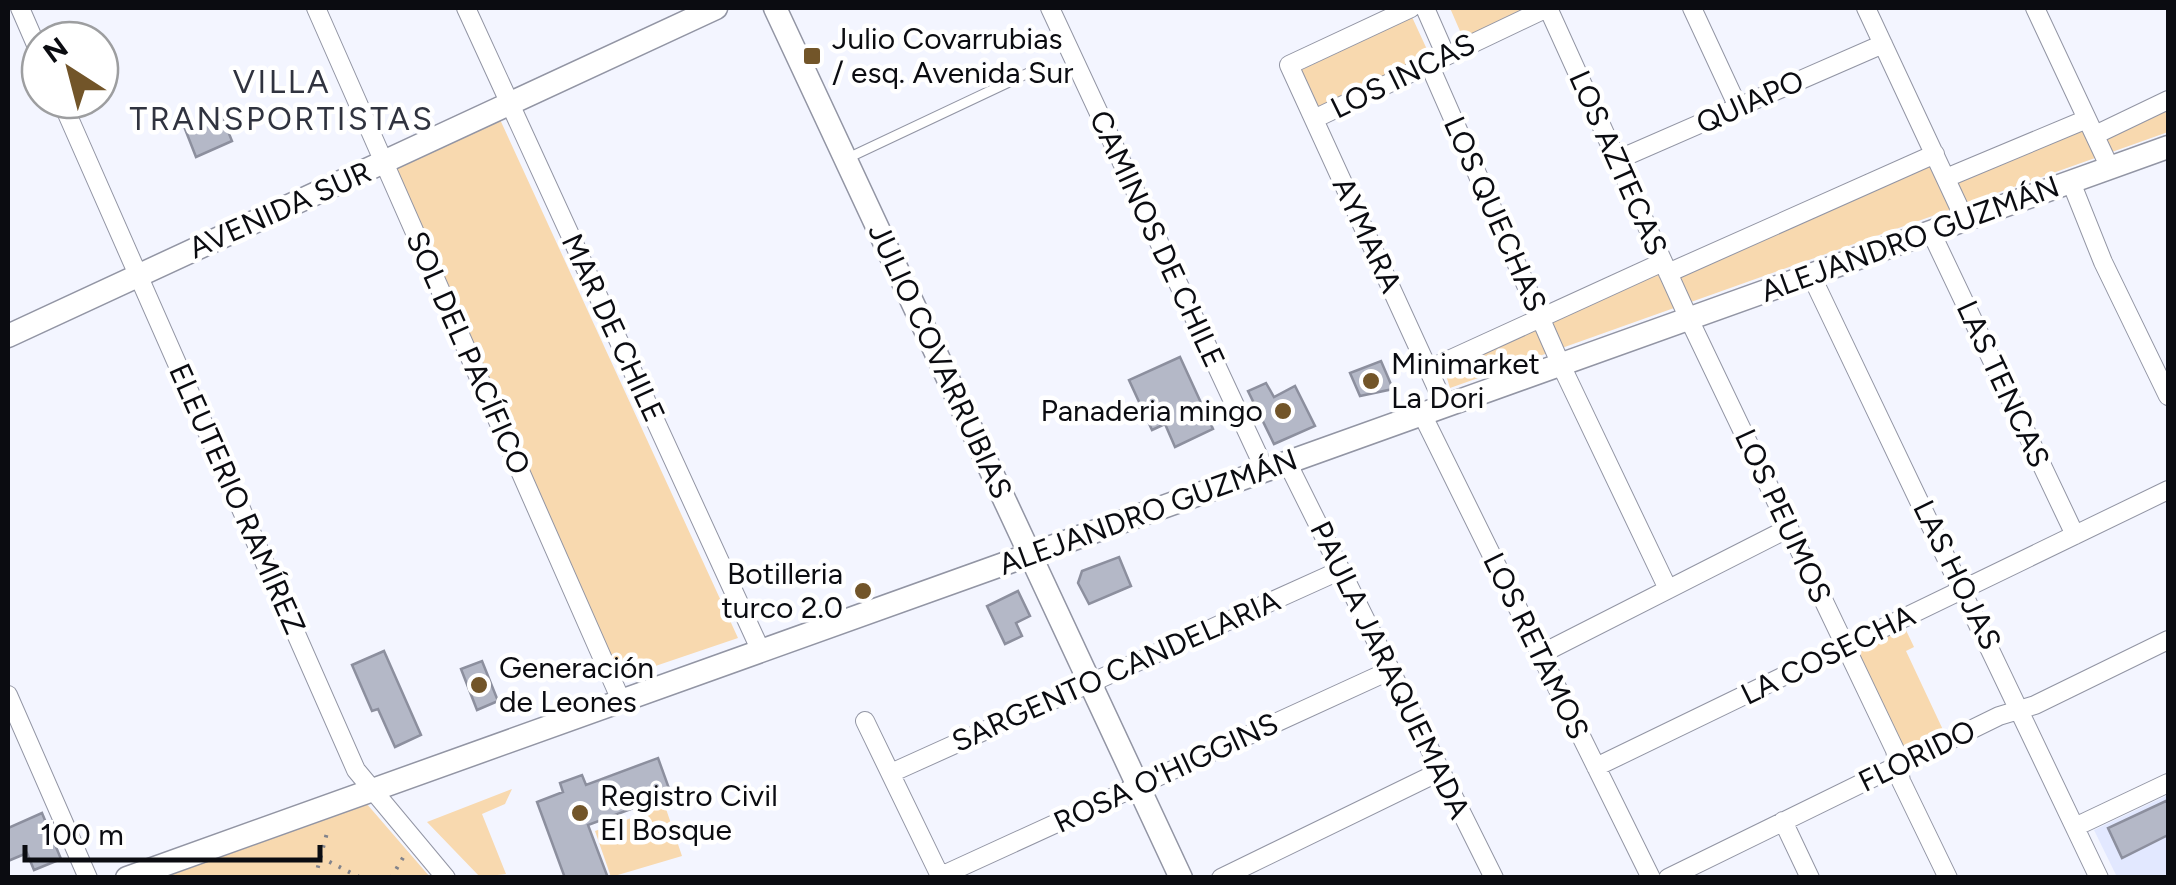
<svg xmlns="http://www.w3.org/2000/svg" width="2176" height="885" font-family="Figtree,sans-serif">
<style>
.built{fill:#e2e8ff}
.green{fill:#f8d9af}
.building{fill:#b4b8c7;stroke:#8c8f9e;stroke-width:2.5}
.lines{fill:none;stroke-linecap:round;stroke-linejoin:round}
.service-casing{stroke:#9295a4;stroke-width:11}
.minor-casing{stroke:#9295a4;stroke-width:20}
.tertiary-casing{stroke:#9295a4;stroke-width:25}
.path{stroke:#82838b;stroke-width:4;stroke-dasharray:2.5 8;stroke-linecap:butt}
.service{stroke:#fff;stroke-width:9}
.minor{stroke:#fff;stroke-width:18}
.tertiary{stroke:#fff;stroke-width:22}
.poi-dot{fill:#725529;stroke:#fff;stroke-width:4}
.labels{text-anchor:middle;stroke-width:9;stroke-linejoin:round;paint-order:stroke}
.poi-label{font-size:30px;fill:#0b0c11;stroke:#fff;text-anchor:start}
.street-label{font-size:30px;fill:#0b0c11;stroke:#fff}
.neighbourhood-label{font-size:32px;letter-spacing:2.5px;fill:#30333f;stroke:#fff}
</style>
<rect width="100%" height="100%" fill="#f3f5ff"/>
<path class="built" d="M 2168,795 L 2168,877 L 2117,877 L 2094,830 Z"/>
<path class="green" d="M 1450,8 L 1525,8 L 1526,10 L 1463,38 Z
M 1412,17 L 1430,56 L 1319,109 L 1301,70 Z
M 2168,103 L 2168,132 L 1450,388 L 1444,369 L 1659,269 L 1930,162 L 1939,184 L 2086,124 L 2093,140 Z
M 497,113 L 738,638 L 620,678 L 392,162 Z
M 1904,626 L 1914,647 L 1906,651 L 1944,732 L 1905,750 L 1856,649 Z
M 512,789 L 505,804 L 482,814 L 506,874 L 480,877 L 427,822 Z
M 366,803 L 430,877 L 143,878 Z
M 665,806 L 682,856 L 611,877 L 595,831 Z"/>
<path class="building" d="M 221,114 L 232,141 L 196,157 L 185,129 Z
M 1180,357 L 1213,429 L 1175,447 L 1165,424 L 1152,430 L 1129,380 Z
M 1381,361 L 1393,389 L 1360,396 L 1350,373 Z
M 1266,383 L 1274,397 L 1295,386 L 1315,426 L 1274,444 L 1248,391 Z
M 1119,557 L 1131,586 L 1089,604 L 1078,583 L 1082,571 Z
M 1018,591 L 1030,616 L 1016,623 L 1022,636 L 1005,644 L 987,606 Z
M 384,651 L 421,735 L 395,747 L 378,709 L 372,711 L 352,665 Z
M 482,661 L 498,701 L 477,710 L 461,669 Z
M 658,758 L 671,794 L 588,825 L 608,878 L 565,878 L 537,802 L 563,792 L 560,783 L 582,775 L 586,785 Z
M 2168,800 L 2168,835 L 2122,858 L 2108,828 Z
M 42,813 L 61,859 L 34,870 L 27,853 L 8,861 L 8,828 Z"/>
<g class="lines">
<g class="service-casing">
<path id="service" d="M 848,158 L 1041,67"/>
</g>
<g class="minor-casing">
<path id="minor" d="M 20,8 L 40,54
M 316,8 L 620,698
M 466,8 L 760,649
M 1050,8 L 1265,470
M 1411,8 L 1289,65 L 1445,406
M 1425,8 L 1446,56
M 1548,8 L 1689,319 L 1895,750 L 1901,781 L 1948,878
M 1692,8 L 1738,107
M 1866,8 L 1965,220
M 2035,8 L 2110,168
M 1429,64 L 1561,365 L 1668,589
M 61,100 L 356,770 L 446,878
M 1314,119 L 1547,8
M 2095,135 L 2168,100
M 1617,160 L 1883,44
M 1946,178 L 2087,119
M 2071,182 L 2103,262 L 2168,396
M 1931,232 L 2075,535
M 1668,273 L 1935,154
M 1811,275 L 2099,878
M 1429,369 L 1663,262
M 1422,414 L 1651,878
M 1287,462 L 1494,878
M 1541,654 L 1789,528
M 8,695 L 88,878
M 865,721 L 941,878
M 1596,767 L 2168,490
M 891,773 L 1341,570
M 1783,821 L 1810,878
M 2075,827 L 2168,783
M 941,876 L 1391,670
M 1221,878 L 1441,771
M 1668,878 L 1999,716 L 2035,705 L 2168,640"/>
</g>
<g class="tertiary-casing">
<path id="tertiary" d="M 775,8 L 1181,878
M 8,336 L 716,8
M 127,878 L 2168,147"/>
</g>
<path class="path" d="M 320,857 L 361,878
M 315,878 L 328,829
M 391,878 L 404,856"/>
<use href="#service" class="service"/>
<use href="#minor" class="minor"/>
<use href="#tertiary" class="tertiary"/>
</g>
<g class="poi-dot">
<rect x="802" y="46" width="20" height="20" rx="5"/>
<circle cx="1371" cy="381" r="10"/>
<circle cx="1283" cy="411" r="10"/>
<circle cx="863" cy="591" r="10"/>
<circle cx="479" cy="685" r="10"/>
<circle cx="580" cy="813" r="10"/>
</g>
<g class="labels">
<g class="poi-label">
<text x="832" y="49">Julio Covarrubias<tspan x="832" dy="34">/ esq. Avenida Sur</tspan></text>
<text x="1391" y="374">Minimarket<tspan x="1391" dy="34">La Dori</tspan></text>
<text x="1263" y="421" text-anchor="end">Panaderia mingo</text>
<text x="843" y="584" text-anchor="end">Botilleria<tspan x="843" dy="34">turco 2.0</tspan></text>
<text x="499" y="678">Generación<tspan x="499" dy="34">de Leones</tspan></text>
<text x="600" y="806">Registro Civil<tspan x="600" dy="34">El Bosque</tspan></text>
</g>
<g class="street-label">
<text transform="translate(1403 76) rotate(-26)" y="10">LOS INCAS</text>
<text transform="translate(1750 102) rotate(-24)" y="10">QUIAPO</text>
<text transform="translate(1618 163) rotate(66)" y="10">LOS AZTECAS</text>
<text transform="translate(280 210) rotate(-24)" y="10">AVENIDA SUR</text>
<text transform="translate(1495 214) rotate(66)" y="10">LOS QUECHAS</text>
<text transform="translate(1367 235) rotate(65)" y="10">AYMARA</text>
<text transform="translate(1157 239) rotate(65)" y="10">CAMINOS DE CHILE</text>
<text transform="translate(1910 239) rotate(-20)" y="10">ALEJANDRO GUZMÁN</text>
<text transform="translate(613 328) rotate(65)" y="10">MAR DE CHILE</text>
<text transform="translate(468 353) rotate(66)" y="10">SOL DEL PACÍFICO</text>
<text transform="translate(940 361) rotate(65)" y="10">JULIO COVARRUBIAS</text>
<text transform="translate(2003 384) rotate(65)" y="10">LAS TENCAS</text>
<text transform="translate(237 499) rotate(66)" y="10">ELEUTERIO RAMÍREZ</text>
<text transform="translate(1148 512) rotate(-20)" y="10">ALEJANDRO GUZMÁN</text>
<text transform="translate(1783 516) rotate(65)" y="10">LOS PEUMOS</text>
<text transform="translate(1957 575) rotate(64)" y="10">LAS HOJAS</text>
<text transform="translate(1536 646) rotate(64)" y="10">LOS RETAMOS</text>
<text transform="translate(1828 655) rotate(-26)" y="10">LA COSECHA</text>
<text transform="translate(1390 670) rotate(64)" y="10">PAULA JARAQUEMADA</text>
<text transform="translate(1116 671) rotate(-24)" y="10">SARGENTO CANDELARIA</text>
<text transform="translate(1917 756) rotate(-26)" y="10">FLORIDO</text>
<text transform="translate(1166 773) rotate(-25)" y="10">ROSA O'HIGGINS</text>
</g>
<g class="neighbourhood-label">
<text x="282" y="93">VILLA<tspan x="282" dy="37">TRANSPORTISTAS</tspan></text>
</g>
</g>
<rect width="2176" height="885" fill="none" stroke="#0b0c11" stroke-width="20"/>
<g transform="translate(70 70) rotate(324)"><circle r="48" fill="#ffffff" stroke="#9d9ea0" stroke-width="2.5"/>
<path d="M0-8L18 38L0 25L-18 38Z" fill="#725529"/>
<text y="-15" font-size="28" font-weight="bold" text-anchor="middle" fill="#0b0c11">N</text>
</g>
<path d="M25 845v15h295v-15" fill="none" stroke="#0b0c11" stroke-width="5"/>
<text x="40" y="845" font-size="30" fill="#0b0c11" stroke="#ffffff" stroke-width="8" paint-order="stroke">100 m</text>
</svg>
